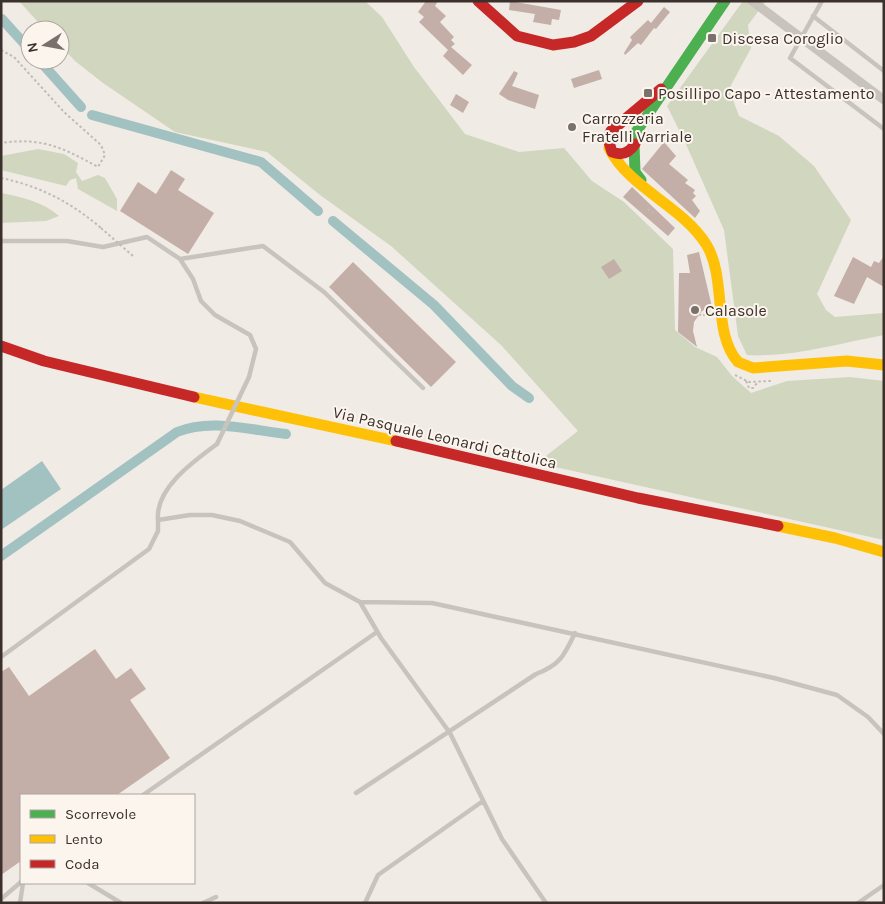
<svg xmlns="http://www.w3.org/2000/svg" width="885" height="904" font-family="Karla,sans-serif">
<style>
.green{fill:#d1d6bf}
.water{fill:#a1c2c1}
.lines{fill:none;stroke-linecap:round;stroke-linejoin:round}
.canal{stroke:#a1c2c1;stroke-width:10}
.building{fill:#c3afa7}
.path{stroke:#c2bbb6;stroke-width:2;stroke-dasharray:2.5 2.5;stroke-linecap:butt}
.lane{stroke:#c9c3be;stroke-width:4.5}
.street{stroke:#c9c3be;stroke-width:9}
.fast{stroke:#4caf50;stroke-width:11}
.slow{stroke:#ffc107;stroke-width:11}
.jam{stroke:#c62828;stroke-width:11}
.path-bridge{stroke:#c2bbb6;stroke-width:2;stroke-dasharray:2.5 2.5;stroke-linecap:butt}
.lane-bridge{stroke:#c9c3be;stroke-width:4.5}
.poi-dot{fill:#7a716c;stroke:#fbf5ee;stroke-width:2}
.labels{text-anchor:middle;stroke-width:4;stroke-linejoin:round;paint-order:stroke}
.poi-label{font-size:16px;fill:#3b302b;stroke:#fbf5ee;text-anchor:start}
.street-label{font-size:16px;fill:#3b302b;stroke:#fbf5ee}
</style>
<rect width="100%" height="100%" fill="#f0ebe5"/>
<path class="green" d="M 19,1 L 365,1 L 382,17 L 414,67 L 465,134 L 519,152 L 564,148 L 592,181 L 624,202 L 673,249 L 675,330 L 695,347 L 717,357 L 732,376 L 751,393 L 787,381 L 850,377 L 884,381 L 884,540 L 537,463 L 578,431 L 501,345 L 391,246 L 320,195 L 267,152 L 175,132 L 103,83 L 75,61 L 60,45 L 60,30 L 45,30 Z
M 743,1 L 766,1 L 748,25 L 751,48 L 729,89 L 739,116 L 779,136 L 814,166 L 851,220 L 817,294 L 826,310 L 835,317 L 884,313 L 884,335 C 840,343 791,358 747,355 L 738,336 L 724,230 L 685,142 L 667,106 Z
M 38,149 L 64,154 L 78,163 L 76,172 L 82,181 L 98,175 L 105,178 L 117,199 L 117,211 L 78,189 L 76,178 L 70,180 L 66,186 L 1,170 L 1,156 Z
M 1,193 C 21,197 44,202 59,216 L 46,221 L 1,223 Z"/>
<path class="water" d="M 42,461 L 61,489 L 1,530 L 1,490 Z"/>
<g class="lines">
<path class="canal" d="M 2,19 L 30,50
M 39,60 L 81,107
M 92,115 L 261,162 L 318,211
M 333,221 L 434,305 L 512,386 L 529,398
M 1,556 L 177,432 C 211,418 250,430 286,434"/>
</g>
<path class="building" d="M 426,1 L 438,1 L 435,6 L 446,16 L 440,22 L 454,37 L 451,40 L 455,44 L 451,47 L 472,65 L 463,75 L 443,56 L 448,50 L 419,22 L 424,17 L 418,12 Z
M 510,1 L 561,10 L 559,20 L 552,19 L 551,25 L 533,22 L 535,14 L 509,10 Z
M 664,7 L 670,12 L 656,29 L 654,28 L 641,45 L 638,43 L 625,55 L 624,53 L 632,40 L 630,37 L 648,20 L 651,23 Z
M 599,70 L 602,79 L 574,88 L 571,79 Z
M 514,71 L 518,73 L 512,86 L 539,95 L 535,109 L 508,100 L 499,94 Z
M 456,94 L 469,102 L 463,113 L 450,105 Z
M 664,142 L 676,156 L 669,164 L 688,180 L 685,183 L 695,190 L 693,193 L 696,196 L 692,200 L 700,211 L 695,218 L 642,169 Z
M 171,170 L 185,179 L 178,190 L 214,213 L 188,254 L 120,211 L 138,182 L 156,194 Z
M 632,187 L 675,228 L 668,236 L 623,197 Z
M 699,252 L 712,307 L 702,311 L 694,322 L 693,331 L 697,347 L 678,332 L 679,273 L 690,273 L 687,255 Z
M 884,256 L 884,287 L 867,277 L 854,304 L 834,296 L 853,257 L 871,267 L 874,261 L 879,263 Z
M 614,259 L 622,271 L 609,279 L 601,267 Z
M 353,262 L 456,362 L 431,387 L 329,287 Z
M 95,649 L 116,679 L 131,668 L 146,689 L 130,700 L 170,758 L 117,795 L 21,795 L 21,861 L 1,875 L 1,672 L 9,667 L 29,696 Z"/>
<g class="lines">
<path class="path" d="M 1,50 L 14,57 L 64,112 L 101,145 L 105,155 L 98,167 C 63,148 43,137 1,143
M 1,178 C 40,186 72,203 101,228
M 648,209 L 653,213
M 699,314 L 702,316 L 711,311
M 735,375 L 749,382 L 771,381
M 746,381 L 749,388 L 753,388 L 758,382"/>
<path class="lane" d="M 822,1 L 790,58 L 884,129
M 813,16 L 884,71
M 1,241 L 67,241 L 103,247 L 147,237 L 180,259 L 193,279 L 201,301 L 215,315 L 250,335 L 256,349 L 249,377
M 180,259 L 263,246 L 324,292 L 423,388
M 158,520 C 155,488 194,461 217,444
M 360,602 L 381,638 L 450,733 L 502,839 L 546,903
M 1,657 L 149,549 L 158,531 L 158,520 L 190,515 L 212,515 L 240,521 L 290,542 L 325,583 L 360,602 L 432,603 L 774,678 L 837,695 L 868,717 L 884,734
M 356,793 L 536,674 C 560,665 564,656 575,633
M 143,795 L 377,632
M 88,883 L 121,903
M 1,899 L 21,882
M 20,903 L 23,883
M 203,903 L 216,897
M 365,903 L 378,875 L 483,801
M 858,903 L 884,885"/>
<path class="street" d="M 752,1 L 884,100"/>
<path class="fast" d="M 634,135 L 725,1
M 634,145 L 635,172 L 641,180"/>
<path class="slow" d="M 609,148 C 630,189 681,205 706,244 C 727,277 712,333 738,362 L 753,368 L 847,361 L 884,365
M 194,397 L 396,441
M 778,526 L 835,538 L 884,552"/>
<path class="jam" d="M 478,1 L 517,36 L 553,45 L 574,42 L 591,36 L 638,1
M 635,144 C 629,153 622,156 612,152 L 608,139 L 611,131 L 661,89
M 1,346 L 44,361 L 194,397
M 396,441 L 638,498 L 778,526"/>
<path class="path-bridge" d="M 101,228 L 133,256"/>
<path class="lane-bridge" d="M 217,444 L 249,377"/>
</g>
<g class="poi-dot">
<rect x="707" y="33" width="10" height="10" rx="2.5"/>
<rect x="643" y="88" width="10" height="10" rx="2.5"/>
<circle cx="572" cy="127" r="5"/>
<circle cx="695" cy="310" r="5"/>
</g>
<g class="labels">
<g class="poi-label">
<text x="722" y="44">Discesa Coroglio</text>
<text x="658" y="99">Posillipo Capo - Attestamento</text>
<text x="582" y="124">Carrozzeria<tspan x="582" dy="18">Fratelli Varriale</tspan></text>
<text x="705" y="316">Calasole</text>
</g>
<g class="street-label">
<text transform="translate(445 437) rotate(13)" y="6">Via Pasquale Leonardi Cattolica</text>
</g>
</g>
<rect width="885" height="904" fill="none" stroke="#3b302b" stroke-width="5"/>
<rect x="20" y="794" width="175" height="90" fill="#fbf5ee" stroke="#aea6a0"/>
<rect x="30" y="810" width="25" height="8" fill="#4caf50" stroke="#aea6a0"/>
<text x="65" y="819" font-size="15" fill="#3b302b">Scorrevole</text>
<rect x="30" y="835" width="25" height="8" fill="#ffc107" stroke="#aea6a0"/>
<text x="65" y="844" font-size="15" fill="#3b302b">Lento</text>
<rect x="30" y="860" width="25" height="8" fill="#c62828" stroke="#aea6a0"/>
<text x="65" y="869" font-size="15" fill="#3b302b">Coda</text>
<g transform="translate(45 45) rotate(259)"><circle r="24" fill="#fbf5ee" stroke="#aea6a0"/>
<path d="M0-4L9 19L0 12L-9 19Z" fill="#7a716c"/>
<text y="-8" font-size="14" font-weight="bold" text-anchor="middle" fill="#3b302b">N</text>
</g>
</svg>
